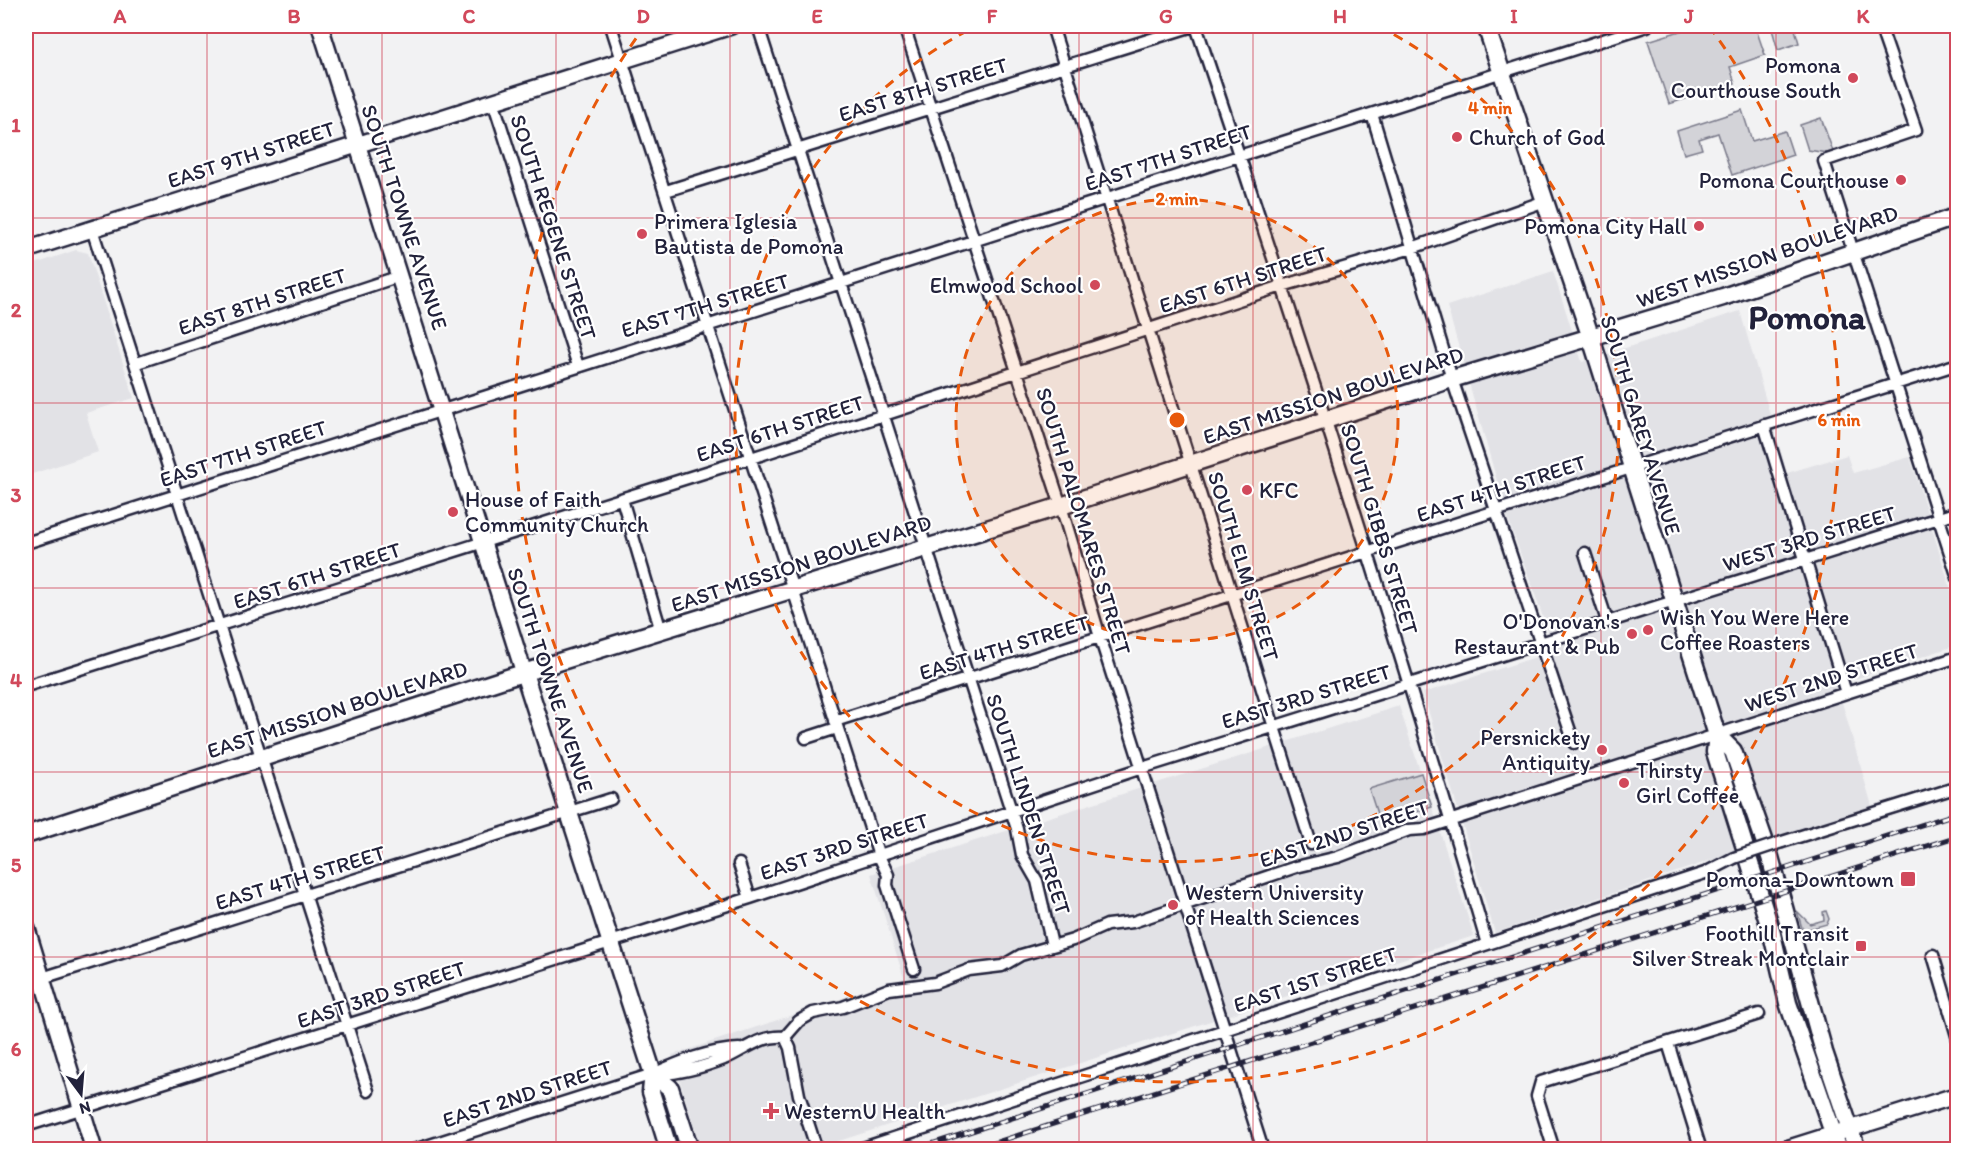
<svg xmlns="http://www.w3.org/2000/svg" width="1983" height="1175" font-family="Itim,sans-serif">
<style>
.built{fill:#e2e2e6}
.green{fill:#d3d3d8;stroke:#7a7a8a;stroke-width:1.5}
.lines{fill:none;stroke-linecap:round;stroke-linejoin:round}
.street-casing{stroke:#22223b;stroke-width:15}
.secondary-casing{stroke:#22223b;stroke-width:20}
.primary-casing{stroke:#22223b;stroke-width:21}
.street{stroke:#fff;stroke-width:10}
.secondary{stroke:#fff;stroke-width:15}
.primary{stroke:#fff;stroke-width:16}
.rail-casing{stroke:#22223b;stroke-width:5}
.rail{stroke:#fff;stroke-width:3;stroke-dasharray:9;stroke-linecap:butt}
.street-bridge-casing{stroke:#22223b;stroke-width:15;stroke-linecap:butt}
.street-bridge{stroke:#fff;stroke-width:10}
.grid{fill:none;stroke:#d1495b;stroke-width:1.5;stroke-opacity:0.55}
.ring{fill:none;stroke:#e8590c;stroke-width:3;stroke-dasharray:10 8}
.poi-dot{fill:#d1495b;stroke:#fff;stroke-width:2}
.labels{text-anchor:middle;stroke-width:4.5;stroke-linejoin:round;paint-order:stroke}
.poi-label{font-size:22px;fill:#22223b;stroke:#fff;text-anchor:end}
.street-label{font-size:22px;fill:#22223b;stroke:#fff}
.town-label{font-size:34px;font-weight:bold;fill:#22223b;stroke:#fff}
.centre{fill:#e8590c;stroke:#fff;stroke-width:3}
.ring-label{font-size:18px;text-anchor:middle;font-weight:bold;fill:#e8590c;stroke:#fff;stroke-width:4.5;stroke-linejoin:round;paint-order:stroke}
.neatline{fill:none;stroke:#d1495b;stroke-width:2}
.grid-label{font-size:20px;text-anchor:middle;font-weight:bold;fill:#d1495b}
</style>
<rect width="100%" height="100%" fill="#f2f2f3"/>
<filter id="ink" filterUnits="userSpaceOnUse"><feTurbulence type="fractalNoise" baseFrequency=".0167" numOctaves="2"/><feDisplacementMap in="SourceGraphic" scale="12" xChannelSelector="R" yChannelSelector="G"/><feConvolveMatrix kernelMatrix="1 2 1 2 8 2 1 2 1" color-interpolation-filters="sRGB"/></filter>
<g filter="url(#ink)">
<path class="built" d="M 76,250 L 88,253 L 134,398 L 86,413 L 98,452 L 26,476 L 26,267 Z
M 1553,271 L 1582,362 L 1740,311 L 1787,473 L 1847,455 L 1853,473 L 1910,457 L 1951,590 L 1957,588 L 1957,645 L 1837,685 L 1872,806 L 1495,933 L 1423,693 L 1555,651 L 1507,516 L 1447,306 Z
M 1399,706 L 1474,936 L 814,1149 L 701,1149 L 672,1055 L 904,978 L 871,874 Z"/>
<path class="green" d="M 1696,26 L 1755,26 L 1765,55 L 1730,67 L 1735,83 L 1669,104 L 1648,41 Z
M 1771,26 L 1794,26 L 1799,43 L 1778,50 Z
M 1742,110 L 1752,141 L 1785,131 L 1793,155 L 1732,175 L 1718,133 L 1699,139 L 1702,149 L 1684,154 L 1677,131 Z
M 1821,118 L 1834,154 L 1808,150 L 1800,125 Z
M 1421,773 L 1432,807 L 1380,823 L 1369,789 Z
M 1797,911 L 1810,924 L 1824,920 L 1823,912 L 1826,911 L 1829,919 L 1827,924 L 1809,929 L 1804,935 Z"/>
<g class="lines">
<g class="street-casing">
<path id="street" d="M 611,26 L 879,856 L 888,875 L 887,885 L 914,969
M 758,26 L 1017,829 L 1022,855 L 1037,881 L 1052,945
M 904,26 L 1061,506 L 1100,637 L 1263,1150
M 1052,26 L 1311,844
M 1196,26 C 1298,330 1397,636 1487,944
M 1880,26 L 1916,130 L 1824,161 L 1958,578
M 493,101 L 578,366
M 1372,114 L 1452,379 L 1574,743
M 666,191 L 1193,26
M 92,229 L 368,1091
M 137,363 L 400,276
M 1764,425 L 1846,693
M 622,499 L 661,631
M 26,543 L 1647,26
M 1585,553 L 1607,621
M 26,686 L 751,458 L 1282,286 L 1412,248 L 1545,201
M 835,721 L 1958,364
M 806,738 L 837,728
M 1782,842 L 1958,787
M 739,864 L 750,898
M 1933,955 L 1958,1039
M 42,978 L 611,799
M 785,1037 L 799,1021 L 813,1013 L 843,1007 L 889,989 L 935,983 L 969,970 L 1002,966 L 1021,955 L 1073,940 L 1107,925 L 1133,922 L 1296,867 L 1338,857 L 1409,830 L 1424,829 L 1958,657
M 785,1037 L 790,1048 L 799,1095 L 817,1150
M 1668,1043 L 1701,1150
M 660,1074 C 683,1073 703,1067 724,1059 C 743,1051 762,1034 785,1037
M 26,1126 L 750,898 L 1142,768 L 1958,512
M 414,1150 L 653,1074 C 680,1062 709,1050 739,1049
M 857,1150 L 1705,873 L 1734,858
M 1554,1150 L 1537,1096 L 1541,1082 L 1759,1014"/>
</g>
<g class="secondary-casing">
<path id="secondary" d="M 320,26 L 524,673
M 26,250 L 731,26
M 26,926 L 94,1150
M 1783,1150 L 1958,1095"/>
</g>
<g class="primary-casing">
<path id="primary" d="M 1486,26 L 1591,338 L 1717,735 L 1733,751 L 1770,857 L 1824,1052 L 1857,1150
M 524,673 L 653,1074 L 651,1092 L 669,1150
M 1717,735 L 1715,752 L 1772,934 L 1788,1003 L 1839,1150
M 26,835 L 507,678 L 1061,506 L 1452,379 L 1723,297 L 1958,216
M 653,1074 L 670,1088 L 690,1150"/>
</g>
<use href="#street" class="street"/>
<use href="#secondary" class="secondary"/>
<use href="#primary" class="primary"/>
<g class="rail-casing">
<path id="rail" d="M 913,1150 L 1958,813
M 972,1150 L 1958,836"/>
</g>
<use href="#rail" class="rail"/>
<g class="street-bridge-casing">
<path id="street-bridge" d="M 1734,858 L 1782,842"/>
</g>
<use href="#street-bridge" class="street-bridge"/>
</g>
</g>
<path class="grid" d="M 207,26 L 207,1150M 382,26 L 382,1150M 556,26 L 556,1150M 730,26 L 730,1150M 904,26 L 904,1150M 1079,26 L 1079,1150M 1253,26 L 1253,1150M 1427,26 L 1427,1150M 1601,26 L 1601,1150M 1776,26 L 1776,1150M 26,218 L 1958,218M 26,403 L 1958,403M 26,588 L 1958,588M 26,772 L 1958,772M 26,957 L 1958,957"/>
<circle cx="1177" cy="420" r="221" fill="#e8590c" fill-opacity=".12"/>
<g class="ring">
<circle cx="1177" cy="420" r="221"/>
<path d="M1378 26A442 442 0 1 1 976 26"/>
<path d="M1709 26A662 662 0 1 1 645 26"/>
</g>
<g class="poi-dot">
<circle cx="1853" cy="78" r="6"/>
<circle cx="1457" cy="137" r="6"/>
<circle cx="1901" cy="180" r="6"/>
<circle cx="1699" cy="226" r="6"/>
<circle cx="642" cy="234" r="6"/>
<circle cx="1095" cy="285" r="6"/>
<circle cx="1247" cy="490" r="6"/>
<circle cx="453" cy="512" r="6"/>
<circle cx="1648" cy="630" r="6"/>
<circle cx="1632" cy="634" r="6"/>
<circle cx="1602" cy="750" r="6"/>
<circle cx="1624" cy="783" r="6"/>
<rect x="1900" y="871" width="16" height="16" rx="3"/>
<circle cx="1173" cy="905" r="6"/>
<rect x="1855" y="940" width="12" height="12" rx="3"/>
<path d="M768 1102h6v6h6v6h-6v6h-6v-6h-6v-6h6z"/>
</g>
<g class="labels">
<g class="poi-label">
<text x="1841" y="73">Pomona<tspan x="1841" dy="25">Courthouse South</tspan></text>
<text x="1469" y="145" text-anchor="start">Church of God</text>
<text x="1889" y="188">Pomona Courthouse</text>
<text x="654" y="229" text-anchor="start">Primera Iglesia<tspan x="654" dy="25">Bautista de Pomona</tspan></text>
<text x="1687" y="234">Pomona City Hall</text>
<text x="1083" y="293">Elmwood School</text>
<text x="1259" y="498" text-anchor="start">KFC</text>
<text x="465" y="507" text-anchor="start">House of Faith<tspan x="465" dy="25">Community Church</tspan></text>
<text x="1660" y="625" text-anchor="start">Wish You Were Here<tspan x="1660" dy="25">Coffee Roasters</tspan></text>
<text x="1620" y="629">O'Donovan's<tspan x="1620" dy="25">Restaurant &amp; Pub</tspan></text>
<text x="1590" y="745">Persnickety<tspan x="1590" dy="25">Antiquity</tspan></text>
<text x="1636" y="778" text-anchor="start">Thirsty<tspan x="1636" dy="25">Girl Coffee</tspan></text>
<text x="1894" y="887">Pomona–Downtown</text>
<text x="1185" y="900" text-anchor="start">Western University<tspan x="1185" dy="25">of Health Sciences</tspan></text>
<text x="1849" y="941">Foothill Transit<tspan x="1849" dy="25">Silver Streak Montclair</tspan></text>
<text x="784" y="1119" text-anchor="start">WesternU Health</text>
</g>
<g class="street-label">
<text transform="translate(923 89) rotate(-17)" y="8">EAST 8TH STREET</text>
<text transform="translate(251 154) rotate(-18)" y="8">EAST 9TH STREET</text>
<text transform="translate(1168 157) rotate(-18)" y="8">EAST 7TH STREET</text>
<text transform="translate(405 217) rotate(72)" y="8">SOUTH TOWNE AVENUE</text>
<text transform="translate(554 227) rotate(72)" y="8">SOUTH REGENE STREET</text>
<text transform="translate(1767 256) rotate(-19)" y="8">WEST MISSION BOULEVARD</text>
<text transform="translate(1243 279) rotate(-18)" y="8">EAST 6TH STREET</text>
<text transform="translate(262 301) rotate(-18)" y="8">EAST 8TH STREET</text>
<text transform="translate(705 305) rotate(-17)" y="8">EAST 7TH STREET</text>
<text transform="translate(1333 395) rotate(-18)" y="8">EAST MISSION BOULEVARD</text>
<text transform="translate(1641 425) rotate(73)" y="8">SOUTH GAREY AVENUE</text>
<text transform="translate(780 428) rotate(-18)" y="8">EAST 6TH STREET</text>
<text transform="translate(243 453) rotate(-18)" y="8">EAST 7TH STREET</text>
<text transform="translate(1501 488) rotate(-18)" y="8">EAST 4TH STREET</text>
<text transform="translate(1084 521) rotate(73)" y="8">SOUTH PALOMARES STREET</text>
<text transform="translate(1380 529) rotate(73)" y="8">SOUTH GIBBS STREET</text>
<text transform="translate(1809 538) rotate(-17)" y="8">WEST 3RD STREET</text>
<text transform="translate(801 563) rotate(-18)" y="8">EAST MISSION BOULEVARD</text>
<text transform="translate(1244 566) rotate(73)" y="8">SOUTH ELM STREET</text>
<text transform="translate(317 575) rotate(-18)" y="8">EAST 6TH STREET</text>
<text transform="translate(1004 647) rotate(-17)" y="8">EAST 4TH STREET</text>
<text transform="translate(1831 677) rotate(-18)" y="8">WEST 2ND STREET</text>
<text transform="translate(551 680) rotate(72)" y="8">SOUTH TOWNE AVENUE</text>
<text transform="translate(1306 696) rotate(-17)" y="8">EAST 3RD STREET</text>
<text transform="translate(337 709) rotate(-18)" y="8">EAST MISSION BOULEVARD</text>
<text transform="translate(1029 804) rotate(72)" y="8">SOUTH LINDEN STREET</text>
<text transform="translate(1344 833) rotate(-18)" y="8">EAST 2ND STREET</text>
<text transform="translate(844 846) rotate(-18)" y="8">EAST 3RD STREET</text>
<text transform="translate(300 877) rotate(-17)" y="8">EAST 4TH STREET</text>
<text transform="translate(1315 979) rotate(-18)" y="8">EAST 1ST STREET</text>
<text transform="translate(381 994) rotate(-18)" y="8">EAST 3RD STREET</text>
<text transform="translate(527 1093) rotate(-18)" y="8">EAST 2ND STREET</text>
</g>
<g class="town-label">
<text x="1807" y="329">Pomona</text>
</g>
</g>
<circle cx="1177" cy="420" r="9" class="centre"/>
<g class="ring-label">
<text x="1490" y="114">4 min</text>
<text x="1177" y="205">2 min</text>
<text x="1839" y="426">6 min</text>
</g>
<rect width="1983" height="1175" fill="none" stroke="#fff" stroke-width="66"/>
<g transform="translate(81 1094) rotate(164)" stroke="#ffffff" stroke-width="4.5" paint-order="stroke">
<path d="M0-4.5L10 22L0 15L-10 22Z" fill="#22223b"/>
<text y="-9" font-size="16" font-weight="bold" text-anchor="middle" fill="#22223b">N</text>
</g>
<rect x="33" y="33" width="1917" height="1109" class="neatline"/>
<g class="grid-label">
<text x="120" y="23">A</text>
<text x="294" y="23">B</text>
<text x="469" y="23">C</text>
<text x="643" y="23">D</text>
<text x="817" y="23">E</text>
<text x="992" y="23">F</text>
<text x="1166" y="23">G</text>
<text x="1340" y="23">H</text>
<text x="1514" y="23">I</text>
<text x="1689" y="23">J</text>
<text x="1863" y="23">K</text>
<text x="16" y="132">1</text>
<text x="16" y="317">2</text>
<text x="16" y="502">3</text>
<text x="16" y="687">4</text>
<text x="16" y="872">5</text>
<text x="16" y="1056">6</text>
</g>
</svg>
